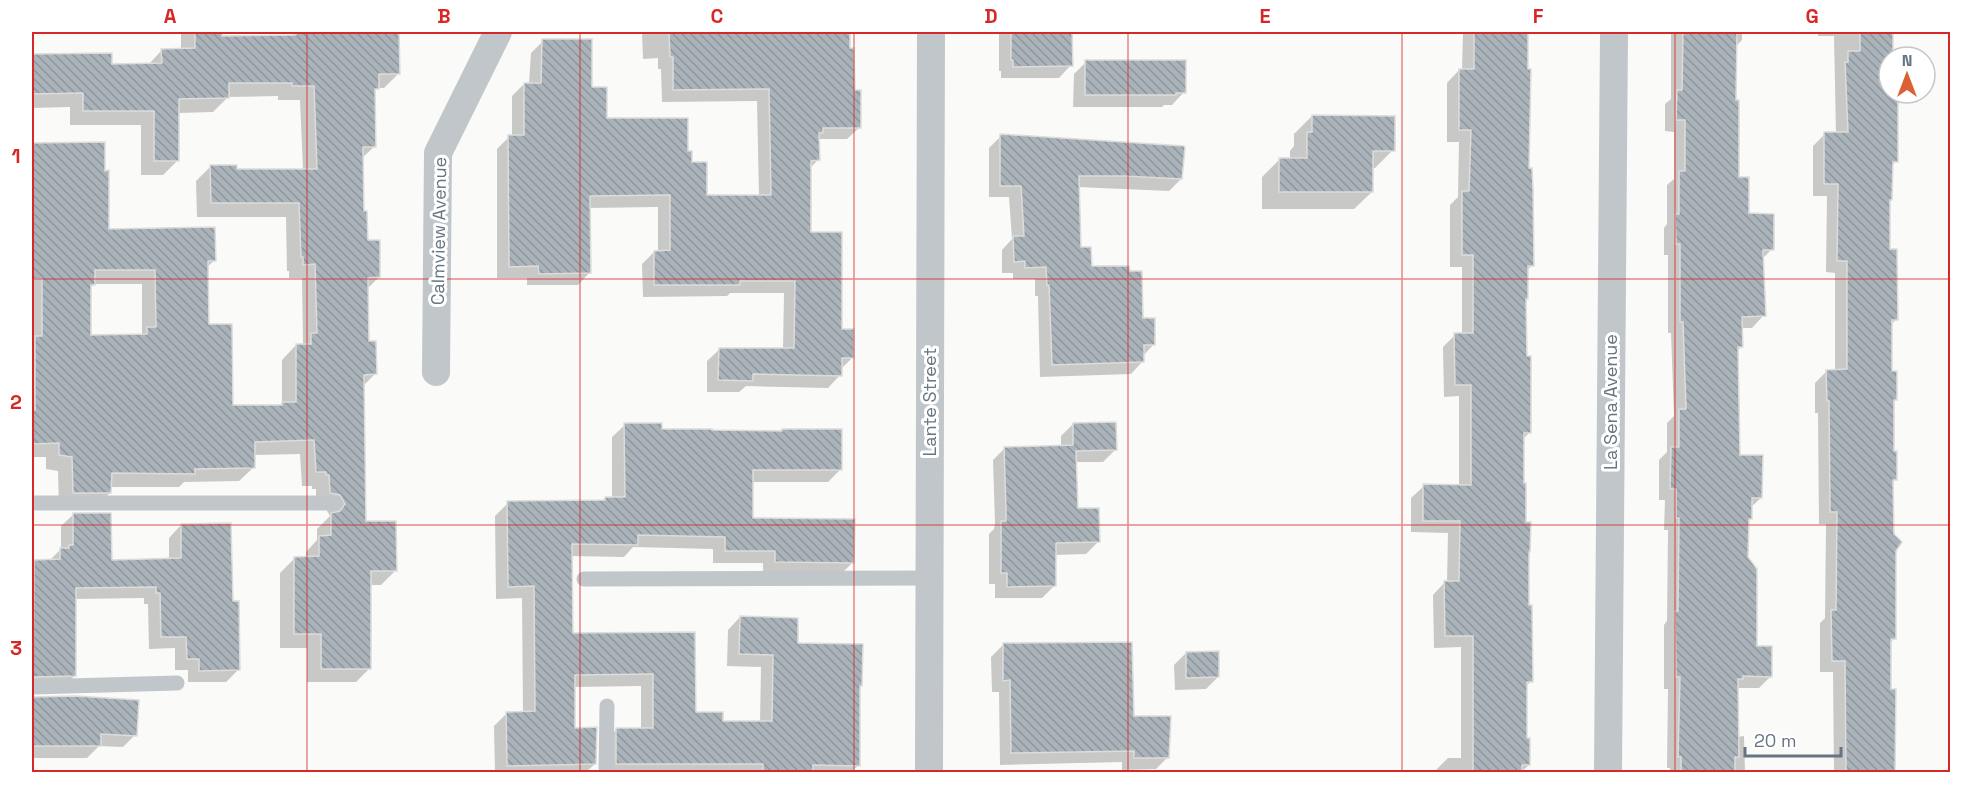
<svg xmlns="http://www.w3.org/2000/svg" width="1982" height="804" font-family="'Space Grotesk',sans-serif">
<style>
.shadow{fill:#0003;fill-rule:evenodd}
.building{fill:url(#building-back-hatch);stroke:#dcdcda;stroke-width:1.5;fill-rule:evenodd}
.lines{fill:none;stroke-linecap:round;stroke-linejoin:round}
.lane{stroke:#c1c6ca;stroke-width:15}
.street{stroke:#c1c6ca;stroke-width:28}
.grid{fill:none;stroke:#d62828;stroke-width:1.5;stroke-opacity:0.55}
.labels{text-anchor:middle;stroke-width:6;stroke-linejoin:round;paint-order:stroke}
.street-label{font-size:18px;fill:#667582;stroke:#fff}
.neatline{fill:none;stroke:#d62828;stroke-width:2}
.grid-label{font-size:20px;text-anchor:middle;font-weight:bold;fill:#d62828}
</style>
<defs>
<pattern id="building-back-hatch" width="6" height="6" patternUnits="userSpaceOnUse" patternTransform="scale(1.5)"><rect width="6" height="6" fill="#aab3b9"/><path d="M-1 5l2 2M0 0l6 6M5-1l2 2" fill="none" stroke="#8e969c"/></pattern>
</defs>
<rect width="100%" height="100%" fill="#fafaf8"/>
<path class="shadow" d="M 181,32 L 221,32 L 221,37 L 292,36 L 296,32 L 398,32 L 398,74 L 384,88 L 378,88 L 373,92 L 375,146 L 361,159 L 363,212 L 366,241 L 379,277 L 367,289 L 367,342 L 375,374 L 362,387 L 364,523 L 395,571 L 381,585 L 370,585 L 370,668 L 356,682 L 307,682 L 307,648 L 280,648 L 280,573 L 295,558 L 306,558 L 306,552 L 317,540 L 317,529 L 330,516 L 326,509 L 316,507 L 316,489 L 312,489 L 312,486 L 302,486 L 300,454 L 253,455 L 254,467 L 239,481 L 184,482 L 179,487 L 110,487 L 110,493 L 95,507 L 59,507 L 58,471 L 46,469 L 46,457 L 32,457 L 32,144 L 104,143 L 107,230 L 215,260 L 206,268 L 207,326 L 231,407 L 280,406 L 282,404 L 282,360 L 296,345 L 300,345 L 303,343 L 302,278 L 289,278 L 289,271 L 287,271 L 286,217 L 197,217 L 196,181 L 211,166 L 236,170 L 303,170 L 300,100 L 278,100 L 278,96 L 228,97 L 213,112 L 178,113 L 178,160 L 163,175 L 141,175 L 141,125 L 70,125 L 70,107 L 32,108 L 32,56 L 111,54 L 111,66 L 148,65 L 162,50 L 181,50 ZM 94,284 L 142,284 L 142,334 L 89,337 L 89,289 Z
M 642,32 L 849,32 L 853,91 L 860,127 L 847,139 L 818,139 L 818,160 L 809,169 L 809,233 L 841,331 L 852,358 L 841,369 L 840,375 L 828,388 L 746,386 L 739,392 L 707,392 L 707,361 L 720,349 L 783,349 L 784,293 L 730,293 L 727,296 L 643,297 L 642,264 L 654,252 L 658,252 L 658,207 L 589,208 L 590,272 L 578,285 L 527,285 L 527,278 L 497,278 L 497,149 L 509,137 L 512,137 L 512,96 L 524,84 L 529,84 L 531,53 L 543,41 L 591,88 L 605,120 L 687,153 L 706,196 L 759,196 L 757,101 L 662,102 L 661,69 L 658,69 L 658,58 L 643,59 Z
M 999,32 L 1071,32 L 1071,65 L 1059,78 L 1001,78 L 1001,71 L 999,71 Z
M 1463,32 L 1527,32 L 1528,170 L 1533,265 L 1526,271 L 1525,300 L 1529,433 L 1523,439 L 1523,485 L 1527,553 L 1531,681 L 1525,688 L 1525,739 L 1529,765 L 1521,772 L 1436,772 L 1436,770 L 1448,758 L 1461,758 L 1461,647 L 1434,648 L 1433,595 L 1445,582 L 1447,582 L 1448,533 L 1411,532 L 1411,498 L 1424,486 L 1459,486 L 1459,396 L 1444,397 L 1443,347 L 1455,335 L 1462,335 L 1462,267 L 1450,267 L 1450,205 L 1458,197 L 1459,142 L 1447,142 L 1447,83 L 1459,70 L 1462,70 Z
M 1671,32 L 1742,32 L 1742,40 L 1735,47 L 1735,102 L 1738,178 L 1747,215 L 1772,249 L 1762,259 L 1764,315 L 1752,328 L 1741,328 L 1742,346 L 1737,351 L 1738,456 L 1761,498 L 1750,508 L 1750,518 L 1747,521 L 1747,558 L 1756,648 L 1771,676 L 1759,688 L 1736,688 L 1737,737 L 1744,736 L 1745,772 L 1670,772 L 1670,768 L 1667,768 L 1668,689 L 1664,689 L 1664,625 L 1667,621 L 1668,530 L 1664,530 L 1665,500 L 1659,500 L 1659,460 L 1667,452 L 1667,423 L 1674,416 L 1671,333 L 1668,333 L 1668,255 L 1664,255 L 1664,228 L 1667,224 L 1667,185 L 1674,179 L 1674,132 L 1665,131 L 1665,104 L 1671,99 Z
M 1818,32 L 1891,32 L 1892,54 L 1896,57 L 1889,57 L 1889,93 L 1896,93 L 1896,161 L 1891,166 L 1891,200 L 1889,201 L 1889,251 L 1896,320 L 1890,325 L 1890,373 L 1895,399 L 1892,402 L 1895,479 L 1892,483 L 1895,550 L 1895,638 L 1890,643 L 1890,691 L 1895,772 L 1834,772 L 1833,672 L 1820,672 L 1820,623 L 1825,618 L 1826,524 L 1819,524 L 1818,413 L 1815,413 L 1815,383 L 1827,371 L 1835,371 L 1835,273 L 1826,272 L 1827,196 L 1813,196 L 1813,146 L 1825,134 L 1836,134 L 1834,36 L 1818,36 Z
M 1086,62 L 1184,92 L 1172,105 L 1164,105 L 1162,107 L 1073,107 L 1074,74 Z
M 1312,116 L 1393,150 L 1375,168 L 1372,168 L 1372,192 L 1354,209 L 1262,209 L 1262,177 L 1280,159 L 1290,159 L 1290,151 L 1294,146 L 1294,134 Z
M 1001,136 L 1181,179 L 1169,191 L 1078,187 L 1079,249 L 1090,268 L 1142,320 L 1154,344 L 1143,356 L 1143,361 L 1131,374 L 1040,377 L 1038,296 L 1035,296 L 1035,279 L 1013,279 L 1013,273 L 1002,273 L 1002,250 L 1012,239 L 1009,197 L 989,197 L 989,148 Z
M 1073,424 L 1116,449 L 1103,462 L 1075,462 L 1076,510 L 1098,542 L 1086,554 L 1054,555 L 1054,586 L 1042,598 L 995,598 L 995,584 L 989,584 L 989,534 L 994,529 L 995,523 L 993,460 L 1005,448 L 1061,447 L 1061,436 Z
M 625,425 L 660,430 L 780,433 L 782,430 L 841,469 L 828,482 L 752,482 L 752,520 L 853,562 L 840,575 L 763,574 L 763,563 L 713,563 L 713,549 L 633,547 L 624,557 L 570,556 L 571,634 L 694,633 L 695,713 L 721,723 L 760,723 L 761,667 L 727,666 L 728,630 L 740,617 L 796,644 L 859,687 L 859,765 L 851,772 L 604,772 L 604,742 L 617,729 L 641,729 L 641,686 L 574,687 L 574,729 L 595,764 L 586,772 L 495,772 L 494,726 L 507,713 L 523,713 L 522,598 L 496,599 L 495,516 L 508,503 L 602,501 L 605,498 L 612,498 L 612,437 Z
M 74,514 L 110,561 L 169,560 L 169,538 L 181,525 L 231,602 L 238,670 L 226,682 L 188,682 L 188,670 L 175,670 L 175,648 L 149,649 L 148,604 L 144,604 L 144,598 L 75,599 L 75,675 L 63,688 L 32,688 L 32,565 L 35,561 L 49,561 L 61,549 L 61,526 Z
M 1004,644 L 1133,718 L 1168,757 L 1156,769 L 1122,770 L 1122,762 L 1000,765 L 999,692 L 992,692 L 991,657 Z
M 1186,653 L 1218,677 L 1206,689 L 1175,690 L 1174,665 Z
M 34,698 L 135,735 L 123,747 L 99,746 L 87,758 L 32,758 L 32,701 Z"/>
<path class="building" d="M 195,32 L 222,32 L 222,36 L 296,35 L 296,32 L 399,32 L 400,74 L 379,74 L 379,89 L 375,89 L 376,147 L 363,147 L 364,211 L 367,211 L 368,240 L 380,240 L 380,277 L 368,278 L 369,341 L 376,341 L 377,374 L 364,375 L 366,521 L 396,521 L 397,571 L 371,571 L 371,669 L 321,669 L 321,634 L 294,634 L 294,557 L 319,556 L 319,536 L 331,535 L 331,513 L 340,511 L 345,504 L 340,495 L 330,493 L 329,475 L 326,475 L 326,472 L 316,472 L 314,440 L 255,442 L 255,468 L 195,469 L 195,474 L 112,473 L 111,493 L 73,493 L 72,457 L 59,455 L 59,443 L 33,444 L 33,410 L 35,410 L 35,336 L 42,336 L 42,279 L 33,279 L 32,143 L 105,142 L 105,171 L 109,170 L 109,229 L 215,227 L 216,261 L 208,261 L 209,324 L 232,324 L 233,405 L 282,405 L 282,402 L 296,402 L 296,344 L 311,344 L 311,333 L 317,333 L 315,264 L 303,265 L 303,257 L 301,257 L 299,203 L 211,203 L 210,165 L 237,165 L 237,169 L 317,169 L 314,86 L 292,86 L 292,83 L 229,83 L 229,98 L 179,99 L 179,161 L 154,161 L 154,111 L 83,111 L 83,93 L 32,94 L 32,54 L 112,53 L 112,64 L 162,63 L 161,49 L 195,48 ZM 95,270 L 155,270 L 156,327 L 147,327 L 147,334 L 91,335 L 91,285 L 95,285 Z
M 669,32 L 850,32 L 850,48 L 854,48 L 855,90 L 861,90 L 861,128 L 823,128 L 823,133 L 819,133 L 820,160 L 811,161 L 811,232 L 842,232 L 842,329 L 854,329 L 854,358 L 842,358 L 842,376 L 753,374 L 753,381 L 718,380 L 719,348 L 794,348 L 795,281 L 740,281 L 740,285 L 654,285 L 654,251 L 670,250 L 670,195 L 590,196 L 591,273 L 539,274 L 538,266 L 509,267 L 508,135 L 524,135 L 524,83 L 541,83 L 542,39 L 592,39 L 592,87 L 607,87 L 607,118 L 688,118 L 688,151 L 692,151 L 692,162 L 707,162 L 707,195 L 771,195 L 769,89 L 673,90 L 673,57 L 670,57 Z
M 1011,32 L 1072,32 L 1073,66 L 1013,67 L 1013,60 L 1011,60 Z
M 1474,32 L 1528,32 L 1528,69 L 1531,69 L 1529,168 L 1532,168 L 1533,188 L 1534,266 L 1528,266 L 1528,299 L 1526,299 L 1527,356 L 1531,356 L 1531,433 L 1524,433 L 1524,483 L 1526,483 L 1526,522 L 1531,522 L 1530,552 L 1529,552 L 1529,605 L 1532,605 L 1533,682 L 1527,682 L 1527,738 L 1530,738 L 1530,765 L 1522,765 L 1522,772 L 1473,772 L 1473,636 L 1445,636 L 1444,581 L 1459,581 L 1460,521 L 1423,521 L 1423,484 L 1471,485 L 1471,385 L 1455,385 L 1454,333 L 1473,333 L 1473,255 L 1462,255 L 1462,191 L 1469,191 L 1471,130 L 1459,130 L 1459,69 L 1474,69 Z
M 1683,32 L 1737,32 L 1736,100 L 1739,100 L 1739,177 L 1749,177 L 1749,213 L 1774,214 L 1774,250 L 1763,250 L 1766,316 L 1742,317 L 1743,347 L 1738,347 L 1740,455 L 1763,455 L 1762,498 L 1752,498 L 1752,519 L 1749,519 L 1748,557 L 1757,569 L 1757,646 L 1772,646 L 1772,677 L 1743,676 L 1743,679 L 1738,679 L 1739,757 L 1735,757 L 1735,772 L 1681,772 L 1681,757 L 1678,757 L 1680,677 L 1676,677 L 1675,611 L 1678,611 L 1679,518 L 1676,518 L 1676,489 L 1670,489 L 1671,447 L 1679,447 L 1679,409 L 1686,409 L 1683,322 L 1680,322 L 1680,244 L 1676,244 L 1675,214 L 1679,214 L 1679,171 L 1685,171 L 1685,120 L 1676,120 L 1677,90 L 1682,90 Z
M 1860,32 L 1893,32 L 1893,53 L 1898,53 L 1898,57 L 1889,57 L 1889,93 L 1898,93 L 1898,162 L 1893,162 L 1892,200 L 1890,200 L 1890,249 L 1897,249 L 1898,320 L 1892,320 L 1892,371 L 1897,371 L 1897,400 L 1894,400 L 1894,451 L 1897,451 L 1897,480 L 1893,480 L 1894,534 L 1902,542 L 1896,551 L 1896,639 L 1891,639 L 1891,689 L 1896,689 L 1895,772 L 1846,772 L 1845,661 L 1832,661 L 1831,610 L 1836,610 L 1837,512 L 1830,512 L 1829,401 L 1827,401 L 1826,370 L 1847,369 L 1847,261 L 1837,261 L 1838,184 L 1824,184 L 1824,132 L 1848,132 L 1845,62 L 1848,62 L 1848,51 L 1860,51 Z
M 1085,60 L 1186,60 L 1186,93 L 1176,93 L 1176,95 L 1085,95 Z
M 1312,115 L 1395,116 L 1395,151 L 1373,151 L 1373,192 L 1279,192 L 1279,158 L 1307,158 L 1307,132 L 1312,132 Z
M 1000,134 L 1184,146 L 1185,148 L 1182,179 L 1124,176 L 1079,176 L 1081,247 L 1091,247 L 1092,266 L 1129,266 L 1130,271 L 1142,271 L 1143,318 L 1155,318 L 1155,345 L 1144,345 L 1144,362 L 1052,365 L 1049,285 L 1047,285 L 1046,267 L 1025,268 L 1025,261 L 1014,262 L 1013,236 L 1024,236 L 1021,186 L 1000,186 Z
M 1116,422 L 1117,450 L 1076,451 L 1078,508 L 1099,508 L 1100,542 L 1056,543 L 1056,586 L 1007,587 L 1007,573 L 1001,573 L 1001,521 L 1006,521 L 1006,510 L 1004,447 L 1073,445 L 1073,423 Z
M 624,423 L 662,423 L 662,429 L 712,429 L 712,430 L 782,431 L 782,429 L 842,429 L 842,470 L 753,470 L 753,518 L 855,519 L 854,563 L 775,562 L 775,551 L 725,551 L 725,537 L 638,535 L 638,545 L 572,544 L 573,633 L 695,632 L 696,712 L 723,712 L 723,721 L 772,721 L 773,655 L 739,654 L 740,616 L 798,618 L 798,643 L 863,644 L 862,686 L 860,686 L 860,766 L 813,765 L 813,772 L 763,772 L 763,764 L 616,764 L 616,728 L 653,728 L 653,674 L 575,675 L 575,728 L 597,727 L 596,764 L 507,766 L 506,712 L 535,711 L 534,586 L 508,587 L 507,501 L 605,500 L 605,497 L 625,497 Z
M 73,513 L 111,513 L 112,560 L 181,558 L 181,524 L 231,523 L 233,601 L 239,601 L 240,670 L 199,671 L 199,659 L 187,659 L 186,637 L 161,637 L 160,593 L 156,593 L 156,587 L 76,588 L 76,676 L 33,677 L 34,560 L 60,559 L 60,548 L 69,548 L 69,545 L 73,545 Z
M 1132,642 L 1134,716 L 1171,716 L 1169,758 L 1134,758 L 1134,751 L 1011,753 L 1010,680 L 1003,681 L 1003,643 Z
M 1219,651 L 1219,677 L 1186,678 L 1186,652 Z
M 76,696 L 139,700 L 137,736 L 101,734 L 101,746 L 33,746 L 33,697 Z"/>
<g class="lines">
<path class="lane" d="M 32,503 L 335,503
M 584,579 L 929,578
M 32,687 L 177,683
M 606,772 L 607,706"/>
<path class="street" d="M 436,372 L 438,153 L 498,32
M 929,772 L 931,32
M 1608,772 L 1614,32"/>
</g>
<path class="grid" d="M 307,32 L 307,772M 580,32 L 580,772M 854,32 L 854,772M 1128,32 L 1128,772M 1402,32 L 1402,772M 1675,32 L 1675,772M 32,279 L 1950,279M 32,525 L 1950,525"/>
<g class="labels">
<g class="street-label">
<text transform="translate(439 231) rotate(-89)" y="6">Calmview Avenue</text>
<text transform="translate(930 402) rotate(-90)" y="6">Lante Street</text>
<text transform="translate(1611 402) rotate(-90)" y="6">La Sena Avenue</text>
</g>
</g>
<rect width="1982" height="804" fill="none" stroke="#ffffff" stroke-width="66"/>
<g transform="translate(1907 75)"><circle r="28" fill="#ffffff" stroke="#c2c8cd" stroke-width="1.5"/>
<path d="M0-4.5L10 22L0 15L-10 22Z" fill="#dc6036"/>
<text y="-9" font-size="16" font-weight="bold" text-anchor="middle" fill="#667582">N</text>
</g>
<path d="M1745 747v9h96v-9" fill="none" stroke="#667582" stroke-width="3"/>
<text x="1754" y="747" font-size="18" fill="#667582" stroke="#ffffff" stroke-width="4.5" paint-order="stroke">20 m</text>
<rect x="33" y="33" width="1916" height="738" class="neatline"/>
<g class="grid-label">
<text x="170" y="23">A</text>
<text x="444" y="23">B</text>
<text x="717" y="23">C</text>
<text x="991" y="23">D</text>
<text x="1265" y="23">E</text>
<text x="1538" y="23">F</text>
<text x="1812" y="23">G</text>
<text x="16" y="163">1</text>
<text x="16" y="409">2</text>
<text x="16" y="655">3</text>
</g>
</svg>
